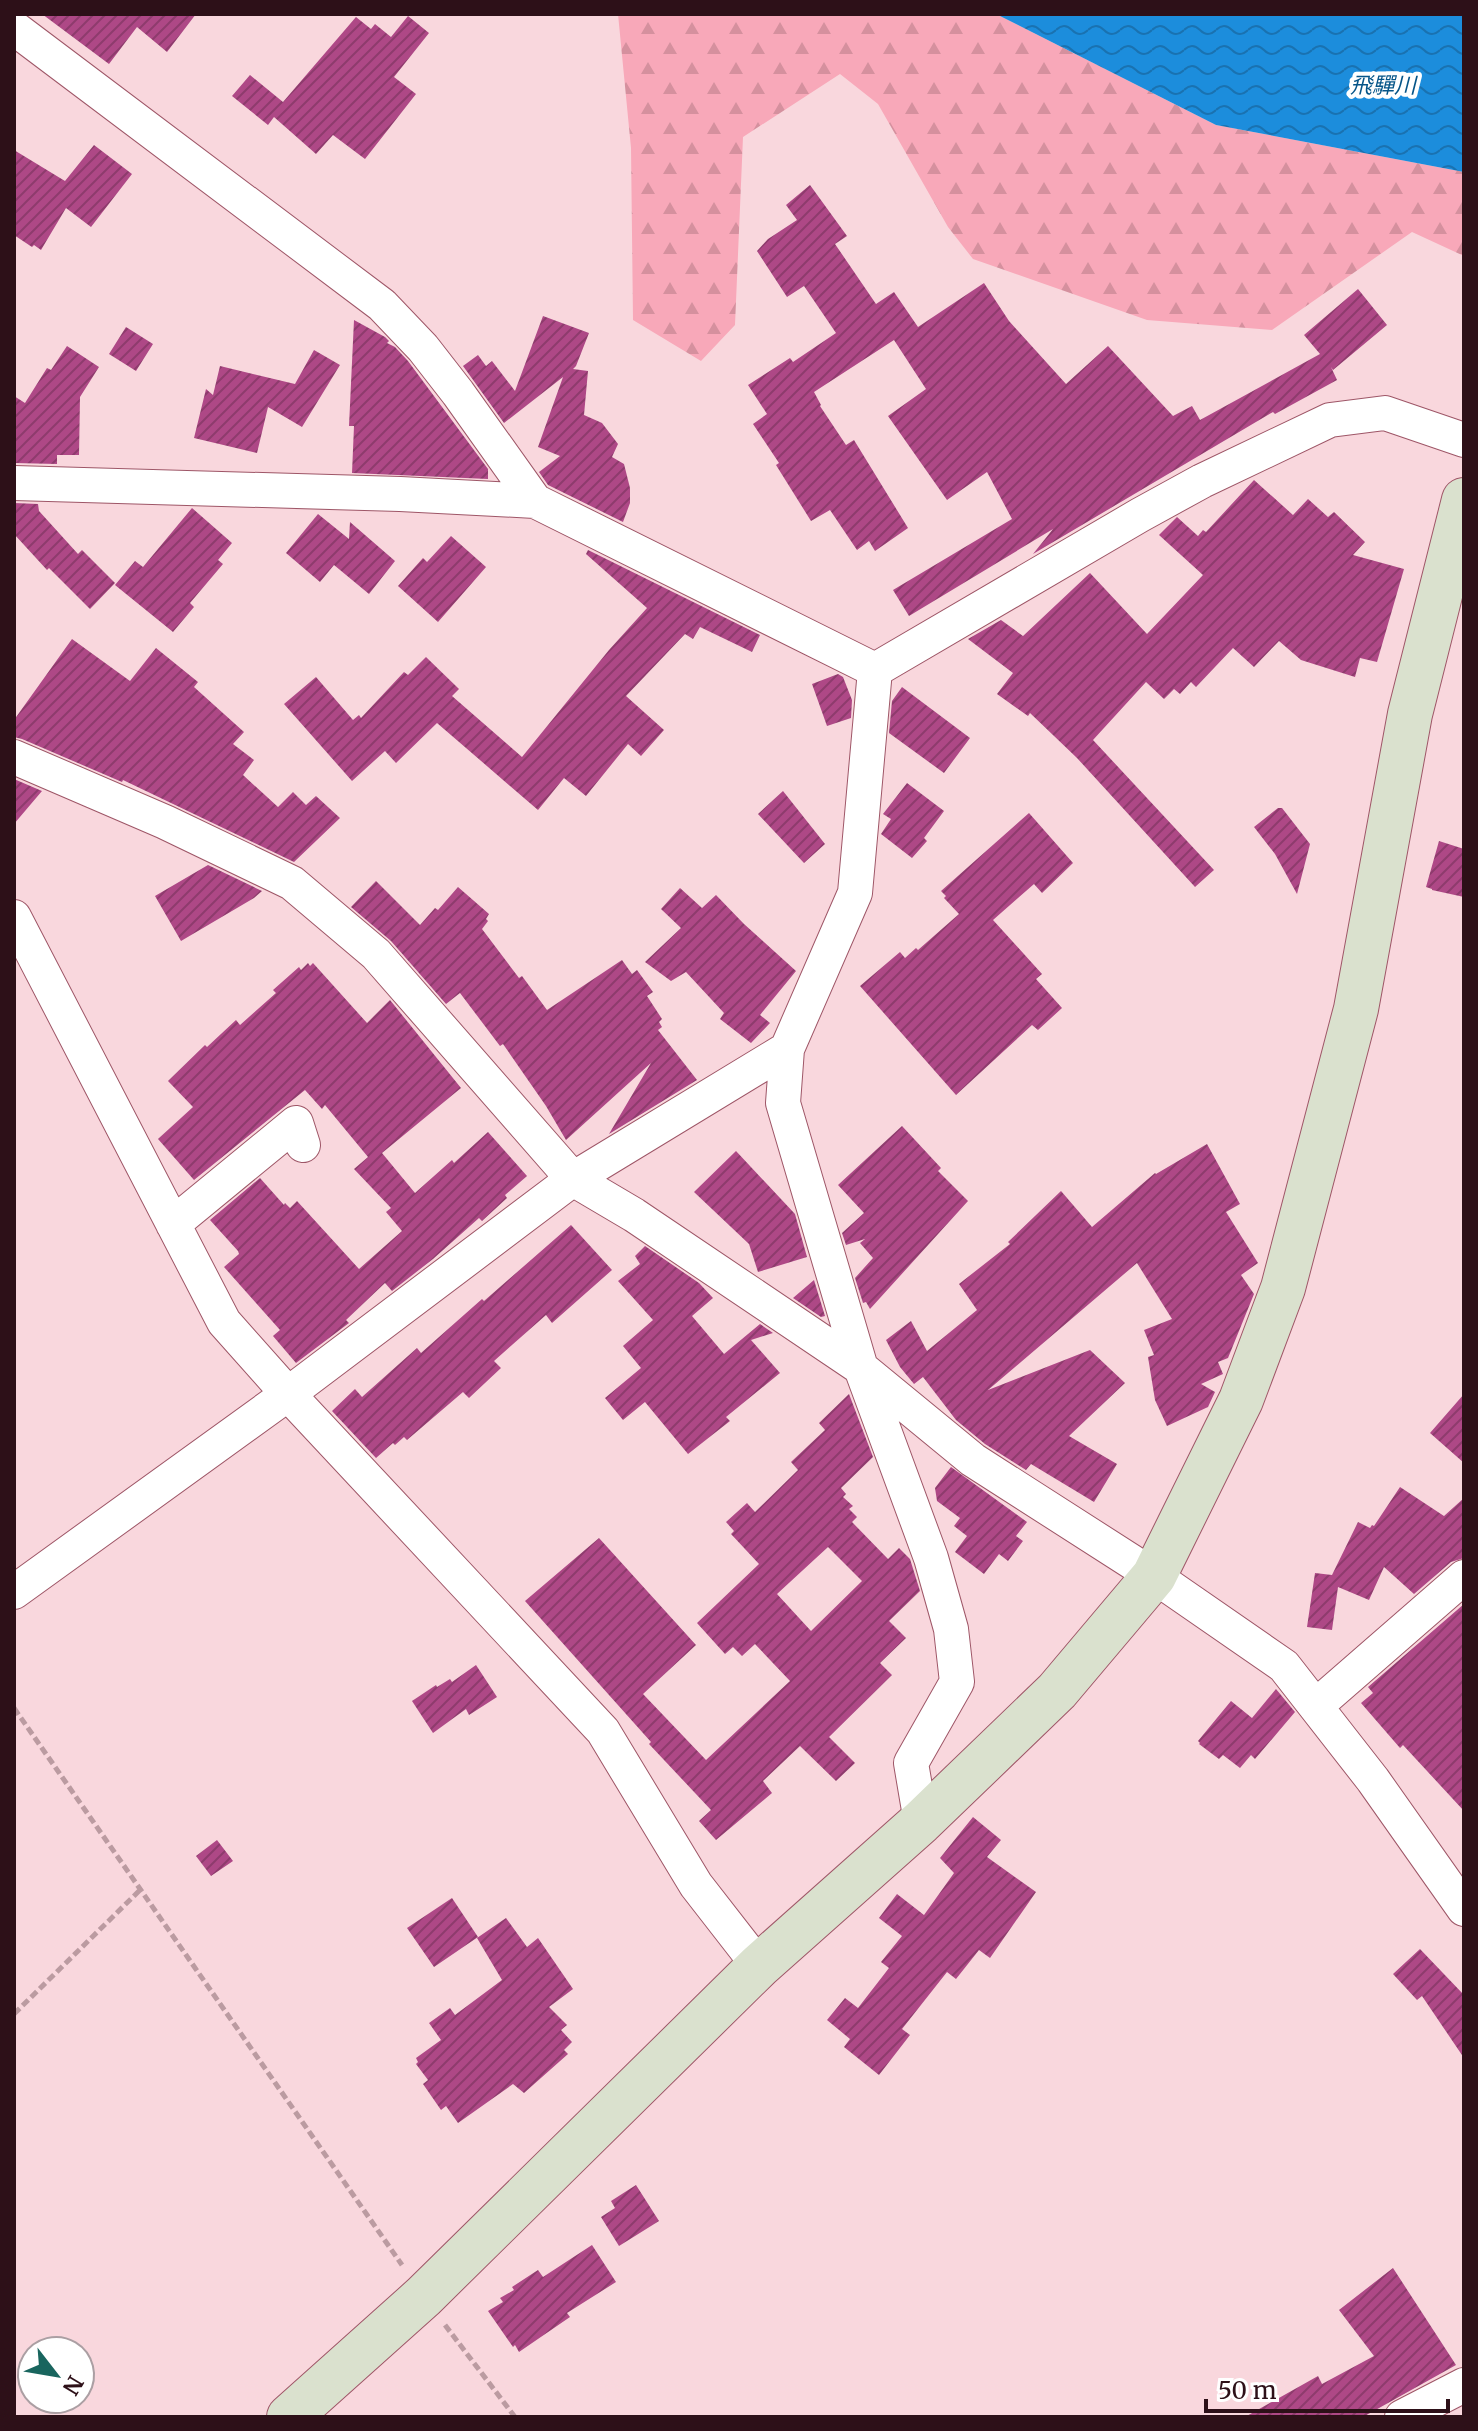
<svg xmlns="http://www.w3.org/2000/svg" width="1478" height="2431" font-family="Merriweather,'Noto Sans JP',serif">
<style>
.forest{fill:url(#forest-firs)}
.water{fill:url(#water-waves)}
.building{fill:url(#building-hatch);fill-rule:evenodd}
.lines{fill:none;stroke-linecap:round;stroke-linejoin:round}
.street-casing{stroke:#9e5667;stroke-width:36}
.secondary-casing{stroke:#9e5667;stroke-width:46}
.path{stroke:#bb9ba1;stroke-width:5;stroke-dasharray:8 4;stroke-linecap:butt}
.street{stroke:#fff;stroke-width:34}
.secondary{stroke:#dae1ce;stroke-width:44}
.labels{text-anchor:middle;stroke-width:8;stroke-linejoin:round;paint-order:stroke}
.water-label{font-size:22px;font-style:italic;fill:#065588;stroke:#fff}
</style>
<defs>
<pattern id="forest-firs" width="22" height="20" patternUnits="userSpaceOnUse" patternTransform="scale(2)"><rect width="22" height="20" fill="#f8a8b9"/><path d="M5 1l3.5 6h-7zM16 11l3.5 6h-7z" fill="#d5909e"/></pattern>
<pattern id="water-waves" width="16" height="10" patternUnits="userSpaceOnUse" patternTransform="scale(2)"><rect width="16" height="10" fill="#1c8ddc"/><path d="M0 5q4-4 8 0t8 0" fill="none" stroke="#1972b1"/></pattern>
<pattern id="building-hatch" width="6" height="6" patternUnits="userSpaceOnUse" patternTransform="scale(2)"><rect width="6" height="6" fill="#ae4886"/><path d="M-1 1l2-2M0 6l6-6M5 7l2-2" fill="none" stroke="#8e3b6d"/></pattern>
</defs>
<rect width="100%" height="100%" fill="#f9d7dd"/>
<path class="forest" d="M 618,14 L 996,14 L 1216,125 L 1464,172 L 1464,256 L 1412,232 L 1272,330 L 1147,320 L 973,259 L 948,227 L 878,104 L 840,74 L 743,137 L 735,325 L 701,361 L 633,320 L 631,148 Z"/>
<path class="water" d="M 996,14 L 1464,14 L 1464,172 L 1216,125 Z"/>
<path class="building" d="M 42,14 L 196,14 L 167,52 L 137,27 L 109,64 Z
M 408,16 L 429,33 L 394,77 L 416,94 L 365,159 L 333,135 L 316,154 L 274,117 L 268,125 L 232,96 L 250,75 L 283,102 L 356,17 L 371,29 L 375,24 L 391,37 Z
M 94,145 L 132,174 L 91,227 L 66,208 L 41,250 L 34,245 L 32,247 L 14,235 L 14,150 L 65,181 Z
M 810,185 L 847,236 L 835,244 L 876,304 L 894,292 L 918,327 L 984,283 L 1009,321 L 1066,384 L 1108,346 L 1173,416 L 1192,406 L 1200,420 L 1320,354 L 1304,335 L 1358,289 L 1387,325 L 1333,370 L 1331,367 L 1337,380 L 1275,414 L 1273,412 L 1033,554 L 1053,529 L 909,616 L 893,590 L 1012,519 L 987,472 L 947,500 L 888,416 L 926,389 L 894,340 L 814,392 L 821,405 L 820,406 L 846,445 L 854,440 L 908,528 L 875,551 L 869,541 L 857,550 L 830,510 L 811,521 L 776,465 L 779,463 L 753,424 L 767,414 L 748,385 L 790,358 L 793,362 L 836,333 L 804,286 L 787,297 L 757,251 L 768,239 L 797,220 L 786,205 Z
M 543,316 L 589,333 L 576,366 L 573,369 L 588,371 L 584,415 L 602,423 L 618,444 L 612,457 L 624,464 L 630,488 L 630,503 L 623,522 L 548,485 L 539,472 L 560,456 L 538,447 L 563,377 L 504,423 L 463,366 L 478,355 L 486,366 L 492,361 L 515,391 Z
M 354,320 L 385,337 L 389,341 L 387,343 L 395,347 L 408,361 L 488,469 L 488,479 L 352,473 L 354,426 L 349,426 Z
M 126,327 L 153,344 L 136,371 L 109,354 Z
M 67,346 L 99,367 L 80,397 L 79,455 L 57,455 L 57,464 L 14,463 L 14,396 L 25,403 L 47,368 L 51,370 Z
M 314,350 L 340,365 L 302,427 L 268,407 L 257,453 L 194,438 L 206,389 L 213,395 L 220,366 L 295,384 Z
M 1254,480 L 1293,515 L 1308,499 L 1328,517 L 1334,512 L 1365,542 L 1353,555 L 1404,569 L 1377,662 L 1360,658 L 1355,677 L 1301,660 L 1279,641 L 1254,667 L 1233,648 L 1196,687 L 1191,682 L 1180,694 L 1174,689 L 1164,699 L 1146,682 L 1093,740 L 1214,870 L 1195,887 L 1077,758 L 1030,713 L 1028,716 L 997,694 L 1013,673 L 968,639 L 1001,620 L 1023,636 L 1090,573 L 1147,634 L 1203,575 L 1159,535 L 1177,517 L 1198,536 L 1203,530 L 1206,532 Z
M 14,503 L 38,504 L 39,511 L 78,554 L 82,550 L 115,583 L 90,609 L 49,568 L 47,570 L 14,534 Z
M 192,508 L 232,543 L 218,560 L 223,564 L 190,603 L 194,607 L 173,632 L 115,585 L 135,561 L 143,567 Z
M 318,514 L 349,539 L 350,522 L 395,561 L 369,594 L 334,565 L 320,582 L 286,553 Z
M 451,536 L 486,567 L 438,622 L 398,586 L 423,558 L 427,562 Z
M 588,550 L 760,635 L 752,652 L 700,627 L 693,639 L 685,634 L 626,696 L 664,730 L 641,756 L 628,744 L 586,796 L 564,778 L 538,810 L 437,723 L 396,763 L 385,751 L 352,781 L 284,704 L 316,677 L 353,720 L 359,715 L 361,718 L 404,672 L 408,675 L 426,657 L 459,689 L 452,696 L 522,757 L 609,650 L 647,608 L 586,554 Z
M 72,639 L 130,681 L 156,648 L 198,682 L 194,687 L 244,732 L 233,744 L 254,760 L 243,775 L 278,807 L 293,792 L 306,805 L 316,796 L 340,818 L 294,862 L 123,780 L 122,782 L 22,739 L 14,737 L 14,720 Z
M 838,674 L 843,677 L 852,700 L 851,718 L 827,726 L 812,684 Z
M 902,687 L 970,738 L 944,773 L 889,733 L 892,701 Z
M 14,779 L 42,791 L 14,824 Z
M 907,783 L 944,811 L 924,838 L 927,841 L 912,858 L 881,834 L 891,819 L 883,814 Z
M 783,791 L 825,844 L 804,863 L 758,814 Z
M 1278,808 L 1282,808 L 1310,844 L 1297,894 L 1275,854 L 1254,827 Z
M 1029,813 L 1073,863 L 1042,893 L 1034,884 L 993,920 L 1042,974 L 1036,979 L 1062,1008 L 1038,1030 L 1032,1025 L 956,1095 L 860,986 L 900,952 L 905,958 L 916,948 L 918,950 L 959,914 L 944,898 L 946,896 L 941,891 Z
M 1439,841 L 1464,849 L 1464,897 L 1432,890 L 1432,889 L 1426,887 Z
M 208,865 L 262,891 L 254,898 L 181,941 L 155,896 Z
M 376,881 L 420,925 L 435,908 L 438,910 L 458,887 L 489,914 L 486,919 L 488,921 L 482,929 L 519,978 L 522,976 L 547,1010 L 622,960 L 632,974 L 637,970 L 653,992 L 647,996 L 662,1019 L 659,1022 L 662,1027 L 658,1030 L 697,1080 L 609,1134 L 651,1063 L 566,1140 L 546,1106 L 503,1044 L 500,1046 L 460,993 L 446,1004 L 391,941 L 351,907 Z
M 680,888 L 702,908 L 716,895 L 744,924 L 796,971 L 760,1015 L 770,1023 L 751,1043 L 720,1019 L 724,1013 L 686,972 L 671,981 L 645,962 L 681,928 L 661,909 Z
M 308,963 L 310,966 L 313,963 L 367,1023 L 390,1000 L 461,1088 L 382,1153 L 415,1193 L 452,1160 L 454,1163 L 488,1132 L 527,1176 L 505,1195 L 507,1198 L 482,1221 L 479,1218 L 433,1259 L 392,1291 L 385,1283 L 346,1320 L 349,1323 L 296,1363 L 273,1336 L 280,1330 L 224,1267 L 239,1254 L 238,1251 L 210,1220 L 260,1178 L 284,1205 L 285,1203 L 290,1208 L 297,1201 L 359,1269 L 402,1231 L 386,1212 L 391,1208 L 354,1169 L 368,1157 L 325,1105 L 322,1109 L 305,1090 L 194,1180 L 158,1139 L 193,1107 L 168,1081 L 205,1045 L 207,1047 L 236,1020 L 240,1025 L 276,993 L 273,990 L 299,967 L 301,970 Z
M 902,1126 L 941,1168 L 938,1171 L 968,1201 L 870,1309 L 866,1302 L 863,1303 L 855,1278 L 873,1258 L 860,1243 L 865,1239 L 846,1245 L 842,1233 L 864,1213 L 838,1185 Z
M 1207,1144 L 1240,1204 L 1226,1212 L 1258,1263 L 1241,1275 L 1254,1294 L 1228,1358 L 1218,1362 L 1223,1374 L 1201,1384 L 1215,1392 L 1208,1407 L 1167,1426 L 1155,1400 L 1148,1357 L 1154,1355 L 1144,1330 L 1172,1319 L 1137,1263 L 988,1390 L 1090,1350 L 1125,1383 L 1069,1436 L 1117,1464 L 1094,1502 L 1031,1464 L 1026,1470 L 985,1444 L 956,1420 L 923,1377 L 914,1384 L 900,1367 L 886,1340 L 911,1321 L 927,1351 L 977,1310 L 959,1284 L 1010,1244 L 1008,1242 L 1061,1191 L 1092,1227 L 1155,1173 L 1156,1174 Z
M 736,1151 L 795,1214 L 807,1257 L 758,1272 L 749,1244 L 694,1192 Z
M 571,1225 L 612,1270 L 552,1323 L 546,1315 L 494,1361 L 501,1368 L 469,1398 L 463,1392 L 407,1440 L 404,1437 L 395,1445 L 393,1443 L 376,1458 L 332,1411 L 355,1389 L 362,1397 L 417,1348 L 421,1353 L 482,1299 L 484,1301 Z
M 645,1246 L 699,1283 L 713,1298 L 692,1316 L 724,1354 L 760,1324 L 773,1333 L 751,1340 L 780,1373 L 726,1417 L 730,1421 L 688,1454 L 645,1402 L 623,1420 L 605,1398 L 641,1368 L 623,1346 L 653,1320 L 618,1281 L 640,1264 L 635,1256 Z
M 814,1280 L 825,1316 L 821,1317 L 793,1298 Z
M 849,1394 L 873,1457 L 841,1488 L 846,1494 L 843,1497 L 853,1506 L 849,1509 L 857,1517 L 852,1522 L 888,1559 L 899,1548 L 910,1559 L 920,1591 L 889,1621 L 906,1638 L 880,1663 L 892,1675 L 829,1737 L 855,1763 L 836,1781 L 800,1746 L 763,1781 L 772,1793 L 716,1840 L 699,1821 L 711,1810 L 649,1744 L 651,1742 L 525,1601 L 599,1538 L 696,1645 L 643,1694 L 706,1760 L 790,1681 L 755,1644 L 742,1656 L 733,1647 L 725,1654 L 697,1623 L 759,1564 L 731,1534 L 734,1531 L 726,1522 L 747,1503 L 755,1512 L 798,1470 L 791,1462 L 825,1430 L 819,1423 ZM 828,1547 L 862,1581 L 811,1631 L 777,1594 Z
M 1464,1394 L 1464,1463 L 1430,1433 Z
M 951,1467 L 1027,1522 L 1016,1536 L 1023,1541 L 1008,1561 L 999,1554 L 984,1574 L 955,1552 L 967,1536 L 954,1526 L 960,1518 L 937,1501 L 935,1488 Z
M 1400,1487 L 1444,1516 L 1464,1498 L 1464,1558 L 1451,1562 L 1414,1594 L 1384,1567 L 1369,1600 L 1338,1587 L 1332,1630 L 1307,1627 L 1315,1573 L 1332,1575 L 1358,1522 L 1370,1528 L 1372,1525 L 1374,1526 Z
M 1464,1604 L 1464,1811 L 1403,1745 L 1400,1748 L 1361,1703 L 1373,1693 L 1368,1687 Z
M 476,1665 L 497,1697 L 469,1715 L 466,1709 L 433,1733 L 412,1701 L 436,1685 L 437,1687 L 450,1679 L 452,1682 Z
M 1276,1689 L 1295,1712 L 1255,1759 L 1251,1755 L 1240,1768 L 1223,1755 L 1219,1759 L 1199,1744 L 1200,1743 L 1198,1741 L 1231,1701 L 1252,1718 Z
M 973,1817 L 1001,1840 L 987,1857 L 1036,1892 L 990,1958 L 979,1950 L 956,1979 L 947,1972 L 902,2029 L 910,2035 L 879,2075 L 844,2047 L 850,2039 L 827,2020 L 845,1998 L 858,2008 L 889,1968 L 881,1962 L 902,1936 L 879,1918 L 897,1894 L 924,1915 L 954,1873 L 940,1858 Z
M 217,1840 L 233,1861 L 211,1876 L 196,1856 Z
M 452,1898 L 478,1937 L 434,1967 L 407,1928 Z
M 506,1918 L 527,1947 L 538,1938 L 573,1989 L 549,2007 L 567,2025 L 561,2030 L 572,2042 L 564,2050 L 568,2054 L 524,2093 L 513,2084 L 458,2123 L 446,2106 L 441,2110 L 423,2084 L 428,2080 L 416,2064 L 418,2062 L 416,2058 L 441,2040 L 429,2023 L 450,2008 L 455,2015 L 502,1980 L 477,1938 Z
M 1420,1949 L 1464,1995 L 1464,2058 L 1422,1996 L 1417,2000 L 1393,1974 Z
M 636,2185 L 659,2221 L 619,2246 L 601,2217 L 615,2208 L 611,2201 Z
M 592,2245 L 616,2282 L 567,2313 L 570,2317 L 519,2352 L 515,2345 L 513,2347 L 488,2311 L 503,2302 L 500,2298 L 514,2290 L 512,2287 L 538,2270 L 543,2277 Z
M 1393,2268 L 1456,2365 L 1363,2417 L 1245,2417 L 1318,2376 L 1322,2384 L 1374,2356 L 1339,2310 Z"/>
<g class="lines">
<g class="street-casing">
<path id="street" d="M 14,28 L 382,305 L 423,348 L 458,393 L 535,501
M 14,483 L 400,494 L 535,501 L 875,670
M 875,670 L 855,893 L 787,1049 L 783,1103 L 861,1368 L 931,1558 L 951,1629 L 957,1682 L 911,1763 L 921,1822
M 875,670 L 1140,515 L 1202,481 L 1330,420 L 1385,413 L 1464,440
M 14,757 L 165,822 L 292,883 L 376,954 L 573,1179 L 634,1215 L 861,1368 L 973,1460 L 1154,1576 L 1284,1666 L 1373,1780 L 1464,1909
M 14,917 L 224,1322 L 288,1394 L 603,1731 L 696,1885 L 759,1966
M 173,1224 L 296,1123 L 303,1145
M 14,1592 L 288,1394 L 573,1179 L 787,1049
M 1317,1705 L 1464,1577
M 1402,2417 L 1464,2385"/>
</g>
<g class="secondary-casing">
<path id="secondary" d="M 289,2417 L 424,2296 L 759,1966 L 921,1822 L 1057,1691 L 1154,1576 L 1241,1400 L 1283,1288 L 1356,1009 L 1410,714 L 1464,500"/>
</g>
<path class="path" d="M 14,1708 L 402,2265
M 14,2014 L 140,1890
M 445,2325 L 515,2417"/>
<use href="#street" class="street"/>
<use href="#secondary" class="secondary"/>
</g>
<g class="labels">
<g class="water-label">
<text x="1383" y="93">飛驒川</text>
</g>
</g>
<rect width="1478" height="2431" fill="none" stroke="#2d1018" stroke-width="32"/>
<g transform="translate(56 2375) rotate(121)"><circle r="38" fill="#ffffff" stroke="#ab9fa3" stroke-width="2"/>
<path d="M0-6L14 30L0 20L-14 30Z" fill="#19655e"/>
<text y="-12" font-size="22" font-weight="bold" text-anchor="middle" fill="#2d1018">N</text>
</g>
<path d="M1206 2399v12h242v-12" fill="none" stroke="#2d1018" stroke-width="4"/>
<text x="1218" y="2399" font-size="24" fill="#2d1018" stroke="#ffffff" stroke-width="6" paint-order="stroke">50 m</text>
</svg>
